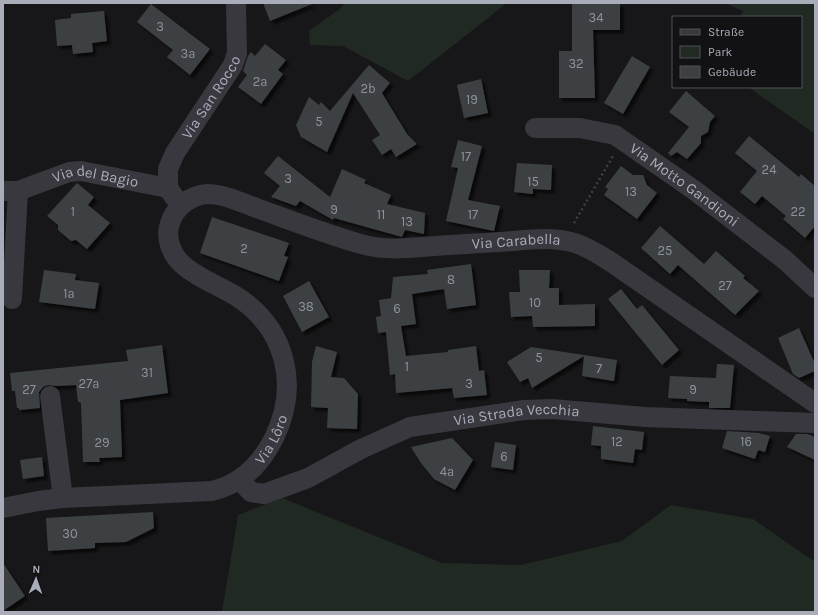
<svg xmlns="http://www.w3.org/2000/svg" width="818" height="615" font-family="Karla,sans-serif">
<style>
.green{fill:#212923}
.building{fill:#3e3f43;filter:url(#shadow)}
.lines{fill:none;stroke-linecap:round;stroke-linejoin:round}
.path{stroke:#3e3f45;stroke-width:2.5;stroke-dasharray:2 3;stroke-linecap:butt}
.minor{stroke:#38383e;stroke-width:20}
.labels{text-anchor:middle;stroke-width:3;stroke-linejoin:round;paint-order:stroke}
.number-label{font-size:13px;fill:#8e919c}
.street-label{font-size:15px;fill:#a9acb9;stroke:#121214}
</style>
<defs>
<filter id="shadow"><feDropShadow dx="3.5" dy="3.5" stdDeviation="1" flood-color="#0009"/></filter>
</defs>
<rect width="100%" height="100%" fill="#171719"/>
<path class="green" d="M 344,3 L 507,3 L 408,81 L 343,46 L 310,45 L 309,31 L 341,8 Z
M 725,3 L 815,3 L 815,134 L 748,87 L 801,87 L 801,17 L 740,17 L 743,11 Z
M 282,498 L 442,563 L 521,565 L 622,541 L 671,505 L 753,519 L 815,562 L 815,612 L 222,612 L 238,515 Z"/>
<path class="building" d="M 263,3 L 312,3 L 312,4 L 270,21 Z
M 572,3 L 620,3 L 620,30 L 593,30 L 595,98 L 559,98 L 559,51 L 572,51 Z
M 151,4 L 210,49 L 190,75 L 167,57 L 173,50 L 137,22 Z
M 104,11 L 107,41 L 92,43 L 93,52 L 73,54 L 72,45 L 57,46 L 55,20 L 71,18 L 71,14 Z
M 265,44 L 286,60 L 278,70 L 283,74 L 261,104 L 238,87 L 247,75 L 243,71 L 248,56 L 251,52 L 255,56 Z
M 632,56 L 650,67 L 623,114 L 604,103 Z
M 369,65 L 390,83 L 382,93 L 407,134 L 417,144 L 396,157 L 391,149 L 382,155 L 372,140 L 380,135 L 353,93 L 327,152 L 301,137 L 296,125 L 309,97 L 319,105 L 321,102 L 330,111 Z
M 481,79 L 488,113 L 464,118 L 457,85 Z
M 686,91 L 715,116 L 710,122 L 708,132 L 701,136 L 701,143 L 687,159 L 677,152 L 671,156 L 668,153 L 689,127 L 669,112 Z
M 749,136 L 799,177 L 801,174 L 815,186 L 815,226 L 805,238 L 783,219 L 786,216 L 762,196 L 755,204 L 740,192 L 757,171 L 735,153 Z
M 458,140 L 482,146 L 468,200 L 500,206 L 494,231 L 446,221 L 458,168 L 451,167 Z
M 278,156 L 330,197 L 342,169 L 366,180 L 364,183 L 391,195 L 387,204 L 425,213 L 424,234 L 405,230 L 402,237 L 334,218 L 333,220 L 300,201 L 296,206 L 271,197 L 280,186 L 264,173 Z
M 517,163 L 552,165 L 551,190 L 533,189 L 533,194 L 514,192 Z
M 621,166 L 633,175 L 643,175 L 647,185 L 657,193 L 637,219 L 604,195 L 608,189 L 605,187 Z
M 77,183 L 94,197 L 88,205 L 110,223 L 87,249 L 76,240 L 71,241 L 58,230 L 58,225 L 47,216 Z
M 212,217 L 289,243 L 284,256 L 288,257 L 279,281 L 200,253 Z
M 660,226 L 704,264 L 716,251 L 745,276 L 743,278 L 759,291 L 735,315 L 678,265 L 670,274 L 641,248 Z
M 471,264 L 476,305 L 447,309 L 444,289 L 412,294 L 416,324 L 401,326 L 406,356 L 448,352 L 448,350 L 476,346 L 479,371 L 484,370 L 487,395 L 454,398 L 452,388 L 396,393 L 395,374 L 390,375 L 386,332 L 378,333 L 376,317 L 381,316 L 379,300 L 391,298 L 393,277 L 428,274 L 427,270 Z
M 44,270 L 76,274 L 75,280 L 99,283 L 95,309 L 39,302 Z
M 519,270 L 550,270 L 549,288 L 559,288 L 559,305 L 595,304 L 595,326 L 533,327 L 532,316 L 511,317 L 509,292 L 520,292 Z
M 309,281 L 329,317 L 302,332 L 283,296 Z
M 621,289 L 637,309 L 642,305 L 679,350 L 662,365 L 608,299 Z
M 799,328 L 815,364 L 815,371 L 799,378 L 793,374 L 778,338 Z
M 162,345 L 168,393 L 120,400 L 122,457 L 99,458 L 100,462 L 83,462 L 81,404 L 80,402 L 78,402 L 76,385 L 56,386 L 48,385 L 43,387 L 39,392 L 40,408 L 19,410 L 19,408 L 17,408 L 15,391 L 12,391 L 10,373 L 128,361 L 126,350 Z
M 316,346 L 337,352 L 331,377 L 344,378 L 358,394 L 357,429 L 327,428 L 328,408 L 311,407 L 312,362 Z
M 531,347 L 617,360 L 614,381 L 582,376 L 584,356 L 532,388 L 528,378 L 520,382 L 507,362 Z
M 717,364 L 734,365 L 730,408 L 709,408 L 709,402 L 687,401 L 687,399 L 668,398 L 670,376 L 716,378 Z
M 593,426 L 644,432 L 642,450 L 635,449 L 633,463 L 601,459 L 601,446 L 591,445 Z
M 727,431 L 759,433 L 770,436 L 765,452 L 758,450 L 755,459 L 722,448 Z
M 796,434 L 807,434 L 815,437 L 815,460 L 787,447 Z
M 452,438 L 473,460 L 455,490 L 434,479 L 421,463 L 411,447 Z
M 495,442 L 516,445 L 513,470 L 491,467 Z
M 42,457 L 44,476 L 23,479 L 20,460 Z
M 153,512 L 154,528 L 126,542 L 95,543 L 95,548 L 48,551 L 46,518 Z
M 3,563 L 25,596 L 3,611 Z"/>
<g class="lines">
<path class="path" d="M 574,223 L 613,156"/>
<g class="minor">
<path id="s1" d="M 535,128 L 580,128 L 615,135 L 694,190 L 785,260 L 815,288"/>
<path id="s2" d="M 168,188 L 168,169 L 175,153 L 233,65 L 237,53 L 236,3"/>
<path id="s3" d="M 3,191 L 18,191 L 69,172 L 81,171 L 168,188 L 175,198"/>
<path d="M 12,299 L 18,191"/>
<path d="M 50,396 L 63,498"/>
<path id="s4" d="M 240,480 L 251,492 L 264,494 L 308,478 L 361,449 L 410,427 L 524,410 L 552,409 L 645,417 L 815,423"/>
<path id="s5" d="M 3,508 L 38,501 L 63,498 L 212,491 C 242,484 262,463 275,436 C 299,385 286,330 239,298 C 221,286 198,279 182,264 C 171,254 165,237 170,223 C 175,207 191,195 207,194 C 224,194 243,203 259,209 C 293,221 326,234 361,244 C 385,251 410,248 435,246 C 461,244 487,243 513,241 C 534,239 554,237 575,243 C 588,247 600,255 611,262 L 815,403"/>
</g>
</g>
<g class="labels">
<g class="number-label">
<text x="596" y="22">34</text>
<text x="160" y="31">3</text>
<text x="188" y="58">3a</text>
<text x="576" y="68">32</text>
<text x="260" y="86">2a</text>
<text x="368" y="93">2b</text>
<text x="472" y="104">19</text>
<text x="319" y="126">5</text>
<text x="466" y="161">17</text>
<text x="769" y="174">24</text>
<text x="288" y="183">3</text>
<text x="533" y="186">15</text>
<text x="631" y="196">13</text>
<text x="334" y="214">9</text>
<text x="73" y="216">1</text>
<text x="798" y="216">22</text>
<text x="381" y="219">11</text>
<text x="473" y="219">17</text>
<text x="407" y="226">13</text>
<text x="244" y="253">2</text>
<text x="665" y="255">25</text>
<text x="451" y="284">8</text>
<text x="725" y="290">27</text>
<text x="69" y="298">1a</text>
<text x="535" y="307">10</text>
<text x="306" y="311">38</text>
<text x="397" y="313">6</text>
<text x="539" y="362">5</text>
<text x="407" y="371">1</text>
<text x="599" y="373">7</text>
<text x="147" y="377">31</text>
<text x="89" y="388">27a</text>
<text x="469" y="388">3</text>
<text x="29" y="394">27</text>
<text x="693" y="394">9</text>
<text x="617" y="446">12</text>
<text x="746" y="446">16</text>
<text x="102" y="447">29</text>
<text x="504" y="461">6</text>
<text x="447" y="476">4a</text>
<text x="70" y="538">30</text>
</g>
<g class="street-label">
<text dy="5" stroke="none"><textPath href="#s2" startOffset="103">Via San Rocco</textPath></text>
<text dy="5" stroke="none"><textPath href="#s3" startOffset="96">Via del Bagio</textPath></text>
<text dy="5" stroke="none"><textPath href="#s1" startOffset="166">Via Motto Gandioni</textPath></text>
<text dy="5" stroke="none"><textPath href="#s5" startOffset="932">Via Carabella</textPath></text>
<text dy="5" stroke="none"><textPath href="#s4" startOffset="298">Via Strada Vecchia</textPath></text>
<text dy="5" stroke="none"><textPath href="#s5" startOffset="292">Via Lôro</textPath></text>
</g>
</g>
<rect width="818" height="615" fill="none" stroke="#a9acb9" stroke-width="8"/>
<rect x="672" y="16" width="130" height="72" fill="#121214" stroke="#4e5056"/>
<rect x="680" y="29" width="20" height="6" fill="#38383e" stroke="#4e5056"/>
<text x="708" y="36" font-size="12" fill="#a9acb9">Straße</text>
<rect x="680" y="46" width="20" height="12" fill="#212923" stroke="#4e5056"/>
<text x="708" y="56" font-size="12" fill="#a9acb9">Park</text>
<rect x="680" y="66" width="20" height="12" fill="#3e3f43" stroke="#4e5056"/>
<text x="708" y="76" font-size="12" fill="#a9acb9">Gebäude</text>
<g transform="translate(36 579) rotate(2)" stroke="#121214" stroke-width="3" paint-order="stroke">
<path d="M0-3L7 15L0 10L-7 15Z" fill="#a9acb9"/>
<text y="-6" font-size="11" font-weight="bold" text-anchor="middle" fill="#a9acb9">N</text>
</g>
</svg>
